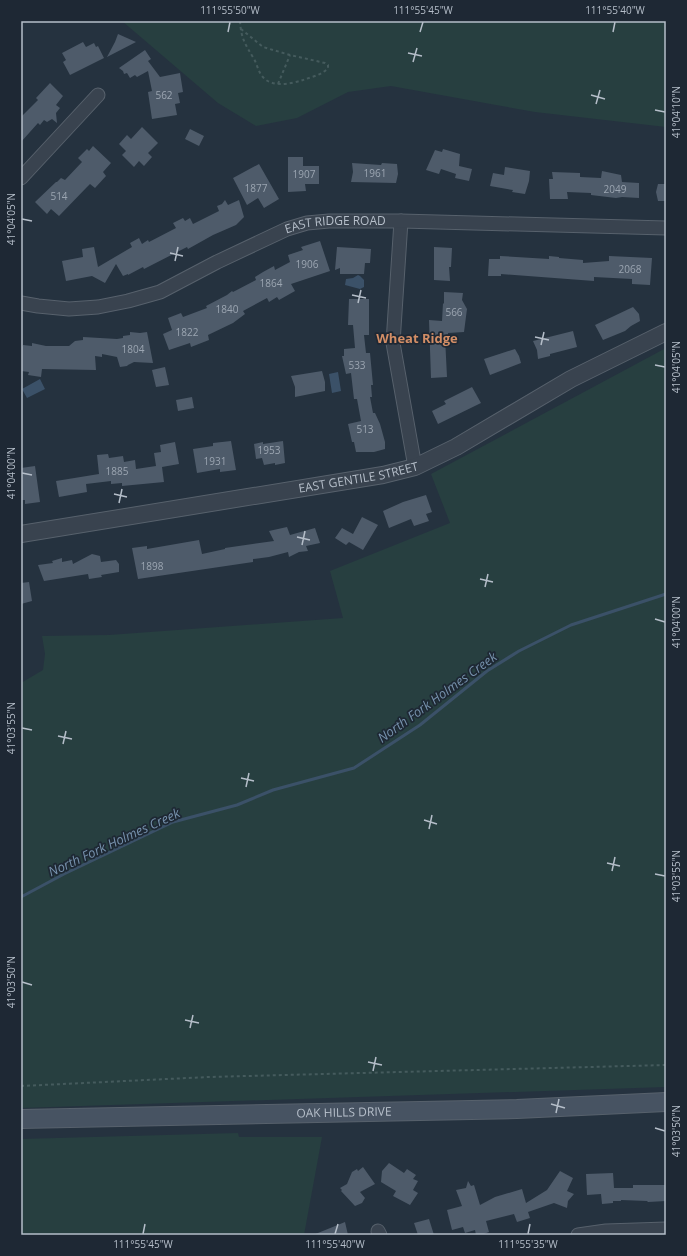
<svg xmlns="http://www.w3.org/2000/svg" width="687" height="1256" font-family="'Open Sans',sans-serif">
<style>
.green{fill:#273f40}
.water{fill:#3b5168}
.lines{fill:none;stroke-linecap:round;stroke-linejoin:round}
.stream{stroke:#3b5168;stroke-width:3}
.building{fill:#4e5b6a}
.minor-casing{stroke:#57616c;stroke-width:15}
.tertiary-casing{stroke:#57616c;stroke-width:18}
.secondary-casing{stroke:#57616c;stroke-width:20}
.path{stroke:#455b5d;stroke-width:2;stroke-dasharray:3 3;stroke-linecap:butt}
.minor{stroke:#39434f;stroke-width:13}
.tertiary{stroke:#39434f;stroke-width:16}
.secondary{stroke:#475362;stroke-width:18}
.ticks{fill:none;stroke:#b5bec9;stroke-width:1.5}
.labels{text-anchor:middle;stroke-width:3.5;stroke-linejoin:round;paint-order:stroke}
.number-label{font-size:10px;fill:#9ba5b1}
.street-label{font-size:12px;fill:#b5bec9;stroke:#1e2834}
.neighbourhood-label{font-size:13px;font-weight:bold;fill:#d38e66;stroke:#1e2834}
.water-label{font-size:13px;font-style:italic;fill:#7691ac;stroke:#1e2834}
.neatline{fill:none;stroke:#b5bec9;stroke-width:1.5}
.ticks-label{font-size:10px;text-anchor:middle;fill:#b5bec9}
</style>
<rect width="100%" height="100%" fill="#25323f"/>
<path class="green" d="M 122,21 L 666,21 L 666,127 L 535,112 L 391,86 L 348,92 L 297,118 L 256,126 L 218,103 Z
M 666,348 L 666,1087 L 21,1108 L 21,683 L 43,670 L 45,654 L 42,636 L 109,635 L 343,618 L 330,571 L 450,523 L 431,474 Z
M 238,1133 L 239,1137 L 322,1137 L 304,1235 L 21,1235 L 21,1139 Z"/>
<path class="water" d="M 358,275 L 360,276 L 364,280 L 364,287 L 360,289 L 345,285 L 346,279 L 353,278 Z
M 338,372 L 341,391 L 332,393 L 329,374 Z
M 40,379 L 45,389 L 27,398 L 22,389 Z"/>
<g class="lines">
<path class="stream" d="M 21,897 L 64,874 L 173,822 L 237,805 L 273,790 L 354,768 L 420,725 L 487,671 L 519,651 L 571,625 L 666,594"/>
</g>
<path class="building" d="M 118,34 L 136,42 L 107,57 L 115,42 Z
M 83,42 L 86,47 L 94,43 L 96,47 L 98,46 L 104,58 L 70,75 L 63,62 L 66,60 L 62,53 Z
M 145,50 L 151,59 L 148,61 L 160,77 L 180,73 L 183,92 L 178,93 L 180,103 L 175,104 L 177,115 L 152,119 L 148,92 L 152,91 L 148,71 L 137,77 L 135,75 L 130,78 L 127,73 L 124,74 L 123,71 L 119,68 Z
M 50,83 L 63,96 L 56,105 L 60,108 L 56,113 L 57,123 L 52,119 L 47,122 L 44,120 L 40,125 L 38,123 L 21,142 L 21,117 L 38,100 L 36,98 Z
M 142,127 L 158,143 L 148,153 L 152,157 L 144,166 L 139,161 L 134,167 L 122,155 L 126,151 L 119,144 L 127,135 L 131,139 Z
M 190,129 L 204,136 L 199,146 L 185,139 Z
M 93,146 L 111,163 L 103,172 L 106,176 L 95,188 L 90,184 L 87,187 L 59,216 L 51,209 L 47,214 L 35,202 L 56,182 L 57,182 L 61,178 L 65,180 L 82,162 L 78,158 L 87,149 L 89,151 Z
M 443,149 L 460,154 L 459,166 L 472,169 L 469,181 L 455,178 L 456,174 L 441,169 L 439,174 L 426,170 L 435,150 L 442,152 Z
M 288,157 L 303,157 L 303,166 L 319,166 L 319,184 L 305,184 L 306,191 L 288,192 Z
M 352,163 L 381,165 L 382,163 L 397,164 L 398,174 L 396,183 L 351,182 L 353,172 Z
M 259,164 L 279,199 L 264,208 L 258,198 L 247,205 L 233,178 Z
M 505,167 L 530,171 L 529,181 L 525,194 L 512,192 L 513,190 L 490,186 L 493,173 L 504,175 Z
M 602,171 L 621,175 L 622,182 L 639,183 L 639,198 L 622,197 L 616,198 L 591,195 L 591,193 L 567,192 L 568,199 L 550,199 L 549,179 L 553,179 L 552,172 L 580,173 L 580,177 L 601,178 Z
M 658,184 L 666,184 L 666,201 L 658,201 L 656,192 Z
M 225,200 L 228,205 L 239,200 L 244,217 L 236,225 L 213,235 L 188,249 L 187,247 L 144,269 L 143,267 L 128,275 L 128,274 L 123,276 L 116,264 L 105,283 L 92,276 L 66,281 L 62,261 L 83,257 L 82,249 L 94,247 L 98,267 L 132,247 L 130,243 L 139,238 L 142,244 L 148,240 L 149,242 L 176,228 L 173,223 L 183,218 L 185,221 L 190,218 L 193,224 L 219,211 L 217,206 L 222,204 Z
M 320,241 L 330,271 L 291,284 L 295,291 L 279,300 L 277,297 L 269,302 L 267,298 L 243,311 L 245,314 L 233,323 L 208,335 L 209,340 L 191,347 L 190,343 L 169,350 L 163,334 L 172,330 L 168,318 L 181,313 L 183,317 L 207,308 L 206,306 L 227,295 L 232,291 L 233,292 L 256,280 L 255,277 L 263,272 L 274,266 L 275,270 L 290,262 L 288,255 L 303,250 L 301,247 Z
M 337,247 L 371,249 L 370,263 L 365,263 L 364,274 L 340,274 L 340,268 L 335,270 Z
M 434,247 L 452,248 L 451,267 L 449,267 L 450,281 L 434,280 Z
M 500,256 L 549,259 L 549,256 L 559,257 L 559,258 L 583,260 L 583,263 L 609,261 L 609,256 L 652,258 L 650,285 L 632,284 L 632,279 L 594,277 L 594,281 L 501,274 L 501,276 L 488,276 L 489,259 L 500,259 Z
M 444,292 L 463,293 L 462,300 L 467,309 L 464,332 L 448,333 L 448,337 L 445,337 L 447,377 L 431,378 L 429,320 L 442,321 L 443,303 L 444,304 Z
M 349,299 L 369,299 L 369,335 L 364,335 L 366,353 L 370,353 L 373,385 L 371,385 L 372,397 L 370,397 L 373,413 L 375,413 L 380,424 L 385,442 L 385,449 L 374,452 L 356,452 L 354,442 L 352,442 L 348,424 L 361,421 L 357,399 L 354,399 L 351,373 L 346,374 L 342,356 L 344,356 L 344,349 L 355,348 L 353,325 L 348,325 Z
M 633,307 L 639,314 L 640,321 L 631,326 L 625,331 L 603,340 L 595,325 Z
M 573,331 L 577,347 L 550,354 L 550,356 L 538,359 L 537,350 L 533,341 Z
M 130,332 L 140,333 L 147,332 L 153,363 L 134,362 L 128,365 L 127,366 L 120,367 L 117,357 L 102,354 L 102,357 L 95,356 L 96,370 L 42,369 L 41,377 L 28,375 L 29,372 L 21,371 L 21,349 L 23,345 L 32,346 L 32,343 L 46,346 L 69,346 L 75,341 L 83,340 L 83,337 L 117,339 L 123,338 L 123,336 L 130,335 Z
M 515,349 L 519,356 L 521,363 L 490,375 L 484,359 Z
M 165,367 L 169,385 L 156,387 L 152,370 Z
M 322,371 L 325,382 L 325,391 L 295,397 L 295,387 L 291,376 Z
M 472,387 L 481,403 L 438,424 L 432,411 L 446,404 L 444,401 Z
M 192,397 L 194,408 L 178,411 L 176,400 Z
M 231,441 L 236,470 L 220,472 L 220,469 L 197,473 L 193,449 L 213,446 L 213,443 Z
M 283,441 L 285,463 L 275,465 L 275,463 L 264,465 L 262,458 L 256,459 L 254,444 L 263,442 L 263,444 Z
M 175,442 L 179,464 L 162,467 L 164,482 L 122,486 L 122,483 L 111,484 L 111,481 L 86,484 L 87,492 L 59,497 L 56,481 L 99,474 L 97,455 L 108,454 L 109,458 L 123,456 L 124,462 L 135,460 L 136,469 L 156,466 L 154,453 L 161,452 L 160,445 Z
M 35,466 L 40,502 L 25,504 L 25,500 L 21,500 L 21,468 Z
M 426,495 L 432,512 L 426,514 L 429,521 L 414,526 L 411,519 L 389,528 L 383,511 L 403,502 Z
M 362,517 L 378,525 L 363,550 L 349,542 L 346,545 L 335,538 L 342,528 L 353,534 Z
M 287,527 L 290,535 L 315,528 L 320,543 L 306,546 L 308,551 L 299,552 L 289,557 L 288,552 L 269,557 L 253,559 L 253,562 L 138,579 L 132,548 L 147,546 L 147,549 L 199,540 L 202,554 L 225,549 L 225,548 L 274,541 L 269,531 Z
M 92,554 L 100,556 L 101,562 L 116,560 L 119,564 L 119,572 L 101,575 L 102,577 L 89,579 L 88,574 L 44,581 L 38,565 L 53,563 L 52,561 L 62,558 L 62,562 L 72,560 L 73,564 Z
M 29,582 L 32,601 L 21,604 L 21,583 Z
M 389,1163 L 404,1173 L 407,1169 L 416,1175 L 413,1179 L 418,1181 L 413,1190 L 418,1193 L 410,1205 L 393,1196 L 396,1191 L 381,1182 L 382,1171 Z
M 363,1167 L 375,1184 L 360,1192 L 365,1198 L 362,1203 L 355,1206 L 341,1191 L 342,1190 L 340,1188 L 347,1184 L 352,1172 L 357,1169 L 358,1171 Z
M 560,1171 L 573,1178 L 567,1191 L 574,1194 L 568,1201 L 567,1208 L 554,1203 L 528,1212 L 530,1218 L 517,1222 L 514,1214 L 486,1221 L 489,1232 L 481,1235 L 476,1235 L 475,1230 L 465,1233 L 463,1227 L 452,1230 L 447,1210 L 462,1206 L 456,1190 L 466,1188 L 468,1181 L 471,1186 L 474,1185 L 480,1205 L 495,1197 L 522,1189 L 526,1203 L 547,1190 Z
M 613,1173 L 614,1188 L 633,1188 L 633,1185 L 666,1185 L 666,1201 L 648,1202 L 647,1201 L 621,1200 L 621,1201 L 613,1201 L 613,1203 L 602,1204 L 601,1194 L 587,1195 L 586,1174 Z
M 429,1219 L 434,1235 L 418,1235 L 414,1223 Z
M 345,1222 L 348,1235 L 313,1235 Z"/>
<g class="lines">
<g class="minor-casing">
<g id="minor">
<path d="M 21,178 L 98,95"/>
<path d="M 401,221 L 393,343 L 415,467"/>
<path id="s1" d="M 21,303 L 38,306 L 69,309 L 98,307 L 128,301 L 160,292 L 217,262 L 287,229 L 307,223 L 329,221 L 401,221 L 666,228"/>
<path d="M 378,1231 L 380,1235"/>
<path d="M 578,1235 L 606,1231 L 666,1229"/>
</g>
</g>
<g class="tertiary-casing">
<g id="tertiary">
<path id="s2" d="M 21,534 L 383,475 L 415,467 L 456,447 L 571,379 L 666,332"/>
</g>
</g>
<g class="secondary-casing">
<g id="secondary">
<path id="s3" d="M 21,1119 L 517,1109 L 666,1102"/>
</g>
</g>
<path class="path" d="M 240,21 C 241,38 245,44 254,59 C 257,64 258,71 262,76 C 271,88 290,84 303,80 C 311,77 322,75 328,68 L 328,65 L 325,63 L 290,55 L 263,47 L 241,29
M 278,84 L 290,55
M 21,1086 L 209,1077 L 666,1065"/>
<use href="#minor" class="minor"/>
<use href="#tertiary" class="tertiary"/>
<use href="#secondary" class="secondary"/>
</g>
<path class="ticks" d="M 228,32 L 230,22M 420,32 L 423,22M 613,32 L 615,22M 408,53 L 422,56M 413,62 L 417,48M 591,95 L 605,99M 596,104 L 600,90M 655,110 L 665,112M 22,219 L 32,221M 170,253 L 183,256M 175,261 L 178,247M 352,295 L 366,298M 358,303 L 361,290M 535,337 L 549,340M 541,345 L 544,332M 655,365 L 665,367M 22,473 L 32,475M 114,494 L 127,497M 119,503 L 122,489M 297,537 L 310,540M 302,545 L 305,531M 480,579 L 493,582M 485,587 L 488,574M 655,619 L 665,622M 22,728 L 32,730M 58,736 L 72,739M 63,744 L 66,731M 241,778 L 254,781M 246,787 L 249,773M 424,820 L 437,824M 429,829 L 432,815M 607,863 L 620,866M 612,871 L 615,857M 655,874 L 665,876M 22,982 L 32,985M 185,1020 L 199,1023M 190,1028 L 193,1015M 368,1062 L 382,1065M 373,1071 L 376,1057M 551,1104 L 565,1108M 556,1113 L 559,1099M 655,1128 L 665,1131M 143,1234 L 145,1224M 335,1234 L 338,1224M 528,1234 L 530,1224"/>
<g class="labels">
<g class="number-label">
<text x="164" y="99">562</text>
<text x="375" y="177">1961</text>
<text x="304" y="178">1907</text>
<text x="256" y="192">1877</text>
<text x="615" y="193">2049</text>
<text x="59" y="200">514</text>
<text x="307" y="268">1906</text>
<text x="630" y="273">2068</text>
<text x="271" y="287">1864</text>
<text x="227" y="313">1840</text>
<text x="454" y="316">566</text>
<text x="187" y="336">1822</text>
<text x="133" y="353">1804</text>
<text x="357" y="369">533</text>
<text x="365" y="433">513</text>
<text x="269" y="454">1953</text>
<text x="215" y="465">1931</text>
<text x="117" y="475">1885</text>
<text x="152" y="570">1898</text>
</g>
<g class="street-label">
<text dy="4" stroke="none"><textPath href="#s1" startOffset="332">EAST RIDGE ROAD</textPath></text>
<text dy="4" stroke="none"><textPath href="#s2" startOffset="342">EAST GENTILE STREET</textPath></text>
<text dy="4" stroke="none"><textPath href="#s3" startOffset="323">OAK HILLS DRIVE</textPath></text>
</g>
<g class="neighbourhood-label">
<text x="417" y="343">Wheat Ridge</text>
</g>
<g class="water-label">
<text transform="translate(437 697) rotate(-36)" y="5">North Fork Holmes Creek</text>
<text transform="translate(114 842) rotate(-25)" y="5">North Fork Holmes Creek</text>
</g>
</g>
<rect width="687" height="1256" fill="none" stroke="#1e2834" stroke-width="44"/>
<rect x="22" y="22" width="643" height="1212" class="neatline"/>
<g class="ticks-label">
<text x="230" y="14">111°55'50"W</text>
<text x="423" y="14">111°55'45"W</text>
<text x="615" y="14">111°55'40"W</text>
<text transform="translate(676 112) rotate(-90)" y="4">41°04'10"N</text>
<text transform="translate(11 219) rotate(-90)" y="4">41°04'05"N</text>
<text transform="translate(676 367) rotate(-90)" y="4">41°04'05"N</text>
<text transform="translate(11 473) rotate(-90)" y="4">41°04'00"N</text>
<text transform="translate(676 622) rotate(-90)" y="4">41°04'00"N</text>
<text transform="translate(11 728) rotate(-90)" y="4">41°03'55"N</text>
<text transform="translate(676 876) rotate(-90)" y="4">41°03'55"N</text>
<text transform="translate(11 982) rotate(-90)" y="4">41°03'50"N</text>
<text transform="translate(676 1131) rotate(-90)" y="4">41°03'50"N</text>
<text x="143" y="1248">111°55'45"W</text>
<text x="335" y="1248">111°55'40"W</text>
<text x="528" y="1248">111°55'35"W</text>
</g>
</svg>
